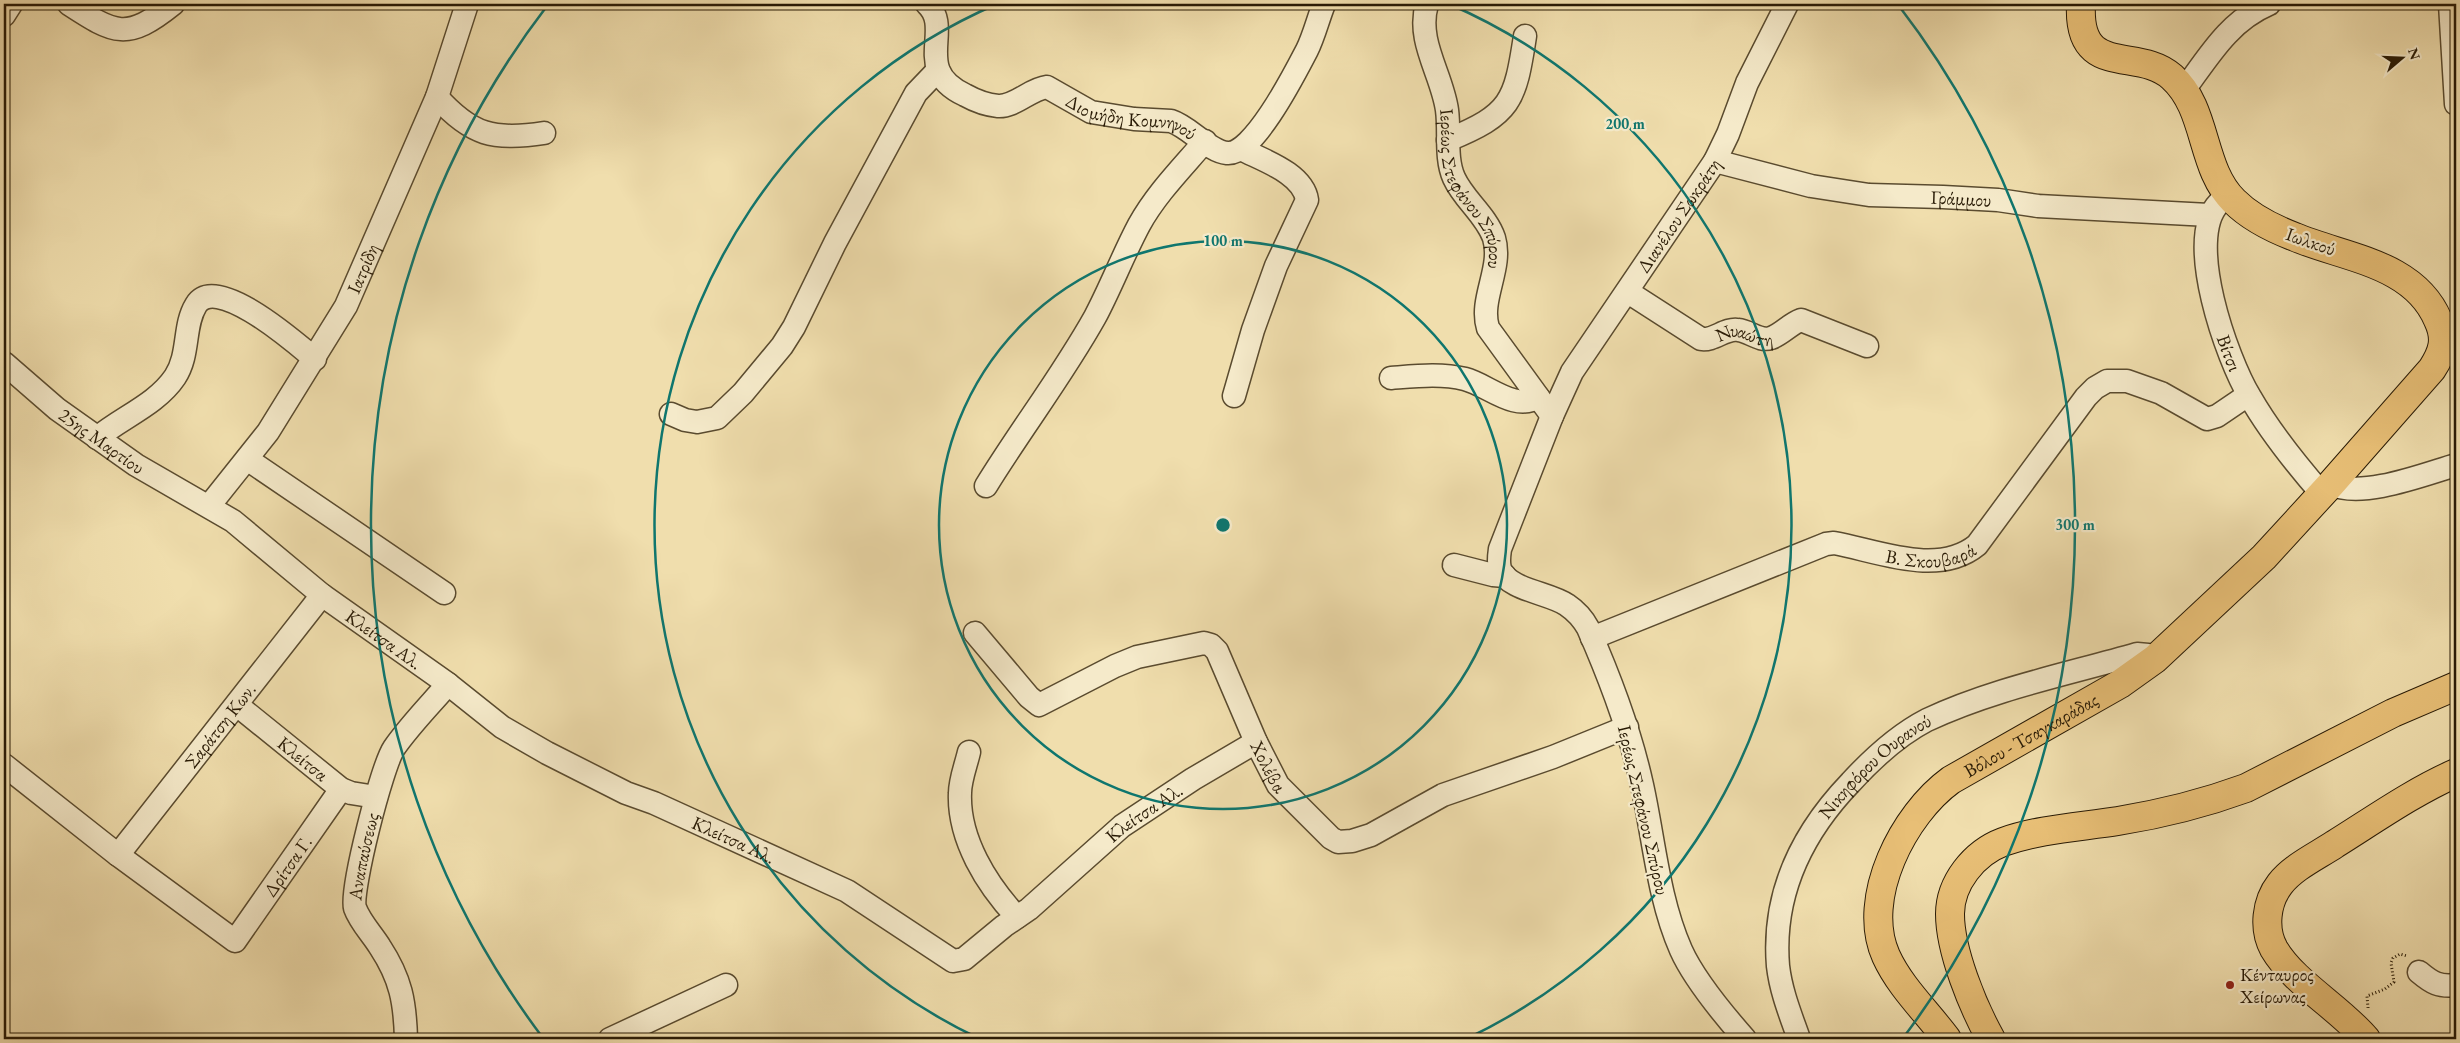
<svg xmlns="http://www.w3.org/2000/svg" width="2460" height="1043" font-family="'EB Garamond',serif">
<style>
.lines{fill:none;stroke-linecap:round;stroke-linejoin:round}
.minor-casing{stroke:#5a4b2f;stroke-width:25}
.major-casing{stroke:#281a05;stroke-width:30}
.path{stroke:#281a05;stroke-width:3;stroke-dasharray:1 2.5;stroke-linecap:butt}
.minor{stroke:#f5eaca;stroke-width:22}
.major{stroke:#e8bf76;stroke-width:28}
.ring{fill:none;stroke:#0f766e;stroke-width:2.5}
.poi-dot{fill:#8f2418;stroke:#f5eaca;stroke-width:2}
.labels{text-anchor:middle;stroke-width:4.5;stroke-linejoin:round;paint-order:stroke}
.street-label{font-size:19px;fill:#281a05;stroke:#f5eaca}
.poi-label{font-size:19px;fill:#281a05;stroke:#f5eaca;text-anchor:start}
.centre{fill:#0f766e;stroke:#f5eaca;stroke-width:2.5}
.ring-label{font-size:15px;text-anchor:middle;font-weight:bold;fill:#0f766e;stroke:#f5eaca;stroke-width:4.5;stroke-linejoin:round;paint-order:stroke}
</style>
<rect width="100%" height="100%" fill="#f0dead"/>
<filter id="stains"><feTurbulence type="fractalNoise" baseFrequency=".004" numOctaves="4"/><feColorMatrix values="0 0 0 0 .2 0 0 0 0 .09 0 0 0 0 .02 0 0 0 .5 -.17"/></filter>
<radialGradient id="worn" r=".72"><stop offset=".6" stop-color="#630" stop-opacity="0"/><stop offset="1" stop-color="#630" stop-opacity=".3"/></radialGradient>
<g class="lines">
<g class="minor-casing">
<g id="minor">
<path d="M 69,4 C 115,34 127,41 173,4"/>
<path id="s1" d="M 927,4 C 954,29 911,70 965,95 C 974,100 987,105 998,106 C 1015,107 1030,89 1047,87 L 1091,112 L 1134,119 L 1171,121 C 1190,127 1208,151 1227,153 C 1253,156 1295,73 1307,50 C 1314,36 1318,19 1324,4"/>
<path id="s2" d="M 1427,4 C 1416,41 1442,74 1447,110 C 1450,132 1445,158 1454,178 C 1464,200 1486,215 1494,238 C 1503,268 1479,299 1488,328 L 1552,416"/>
<path d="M 2450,4 L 2456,104"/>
<path d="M 4,15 L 11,4"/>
<path d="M 2184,90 C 2209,56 2229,21 2269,4"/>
<path d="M 437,97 C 471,135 494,141 544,133"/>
<path d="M 1448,140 C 1511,114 1515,102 1525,36"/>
<path id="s3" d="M 1715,161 L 1811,186 L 1869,195 L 1943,197 L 1998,200 L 2038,206 L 2209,215"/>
<path id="s4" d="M 2219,203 C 2184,239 2227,359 2250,397 C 2270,432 2295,463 2322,494"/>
<path id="s5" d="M 1628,292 L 1701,339 C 1714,341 1725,328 1738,330 C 1750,331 1759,342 1771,338 C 1782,334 1790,324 1801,320 L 1867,346"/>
<path id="s6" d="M 4,363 L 57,409 L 136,465 L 233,521 L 322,595 L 448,684 L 502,727 L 547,753 L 626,793 L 654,803 L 847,891 L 953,961 L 964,959 L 1004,926 L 1029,909 L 1122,826 L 1193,779 L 1256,742"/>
<path d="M 1391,378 C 1416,376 1441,373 1465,379 C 1488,385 1515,412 1538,397"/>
<path d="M 1234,396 L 1253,330 L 1276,266 L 1307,200 C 1303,173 1262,160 1241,149"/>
<path d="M 671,414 L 685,420 L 697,422 L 717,418 L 743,393 L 782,346 L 794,327 L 835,243 L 916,93 L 938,70"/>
<path d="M 97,438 C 122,417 156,405 175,377 C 190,354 183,326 196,305 C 216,272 298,345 315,359"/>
<path d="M 247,459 L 444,593"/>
<path d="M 2331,484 C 2362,499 2425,474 2456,465"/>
<path d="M 986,486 C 1021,429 1062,376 1095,317 C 1111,287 1123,255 1139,225 C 1156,194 1182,168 1205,141"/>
<path id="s7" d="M 209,506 L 268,432 L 346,306 L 437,97 L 467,4"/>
<path d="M 1454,565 L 1493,575 L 1505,576"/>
<path id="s8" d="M 975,633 L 1029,697 L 1039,705 L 1115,666 L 1137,657 L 1204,643 L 1211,645 L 1217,651 L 1256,742 L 1278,785 L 1331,838 L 1338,842 L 1352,841 L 1371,835 L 1443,795 L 1553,757 L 1627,727"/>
<path id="s9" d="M 1592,638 L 1826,544 L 1834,543 C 1878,551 1938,577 1977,545 L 2086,397 L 2095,388 L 2107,381 L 2127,381 L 2161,393 L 2207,419 L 2217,416 L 2248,395"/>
<path id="s10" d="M 237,705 L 341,789 L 351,793 L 376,797"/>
<path d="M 969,752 C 966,765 960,780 960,793 C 958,839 987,885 1017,917"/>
<path id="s11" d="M 4,765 L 118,855 L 235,941 L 341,789"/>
<path id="s12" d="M 118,855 L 322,595"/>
<path d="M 2419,972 C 2432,983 2439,987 2456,985"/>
<path id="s13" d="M 406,1039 C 405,1002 401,979 380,947 C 372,934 360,922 355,908 C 350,891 382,766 394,748 C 410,725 430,705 448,684"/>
<path d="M 610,1039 L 726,985"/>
<path id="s14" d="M 1745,1039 C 1723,1014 1694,979 1681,950 C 1658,898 1654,839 1642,785 C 1630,730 1610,678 1588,628 C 1583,619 1576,611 1567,605 C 1550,593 1508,590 1500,569 C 1498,562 1499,556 1500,549 L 1552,416 L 1572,372 L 1715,161 L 1728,134 L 1747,83 L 1787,4"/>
<path id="s15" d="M 1799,1039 C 1791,1016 1781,992 1778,966 C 1772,893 1802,833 1851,782 C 1873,758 1898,735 1927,720 C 1993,689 2068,674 2137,654 L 2148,655 L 2155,659"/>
</g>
</g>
<g class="major-casing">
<g id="major">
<path id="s16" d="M 1947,1039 C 1927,1012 1900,987 1886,956 C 1860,898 1904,814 1951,780 L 2120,684 L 2155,659 L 2264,557 L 2331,484 L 2432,369 C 2443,352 2447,339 2438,320 C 2414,263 2345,258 2295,237 C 2274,229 2251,218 2234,201 C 2200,168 2208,109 2172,77 C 2138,46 2077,80 2081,4"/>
<path d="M 1991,1039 C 1973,1007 1950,951 1950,914 C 1950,883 1974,853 2003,842 C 2039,829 2080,827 2118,821 C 2161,814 2205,803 2246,788 L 2393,713 L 2456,686"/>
<path d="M 2366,1039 C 2339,1007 2294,983 2274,949 C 2263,929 2266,902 2280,884 C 2293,867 2317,856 2335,844 C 2375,819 2413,792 2456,773"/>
</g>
</g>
<path class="path" d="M 2368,1008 L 2367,996 L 2385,989 L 2394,982 L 2391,963 L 2393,958 L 2400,954 L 2407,956"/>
<use href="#minor" class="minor"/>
<use href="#major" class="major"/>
</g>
<g class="ring">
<circle cx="1223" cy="525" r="284"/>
<path d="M978 1038A568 568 0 0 1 997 4M1449 4A568 568 0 0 1 1468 1038"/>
<path d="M543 1038A852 852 0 0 1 547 6M1899 6A852 852 0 0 1 1903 1038"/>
</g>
<circle class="poi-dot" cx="2230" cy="985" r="5"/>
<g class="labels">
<g class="street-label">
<text dy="7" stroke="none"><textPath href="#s1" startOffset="286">Διομήδη Κομνηνού</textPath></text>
<text dy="7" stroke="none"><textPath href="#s2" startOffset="195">Ιερέως Στεφάνου Σπύρου</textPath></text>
<text dy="7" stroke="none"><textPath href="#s3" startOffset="250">Γράμμου</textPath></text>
<text dy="7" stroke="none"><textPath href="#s14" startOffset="956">Διανέλου Σωκράτη</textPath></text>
<text transform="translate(2311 241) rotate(19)" y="7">Ιωλκού</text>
<text dy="7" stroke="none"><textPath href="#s7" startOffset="284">Ιατρίδη</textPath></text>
<text dy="7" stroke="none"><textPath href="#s5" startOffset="132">Νυαώτη</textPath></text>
<text dy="7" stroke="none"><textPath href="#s4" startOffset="156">Βίτσι</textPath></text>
<text dy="7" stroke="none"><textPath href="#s6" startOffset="125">25ης Μαρτίου</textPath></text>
<text dy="7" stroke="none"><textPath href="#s9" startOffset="359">Β. Σκουβαρά</textPath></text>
<text dy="7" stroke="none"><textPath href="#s6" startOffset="471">Κλείτσα Αλ.</textPath></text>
<text dy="7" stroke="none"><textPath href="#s12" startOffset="165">Σαράτση Κων.</textPath></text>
<text dy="7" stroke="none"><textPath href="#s16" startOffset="395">Βόλου - Τσαγκαράδας</textPath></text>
<text dy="7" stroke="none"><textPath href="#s10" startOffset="85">Κλείτσα</textPath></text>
<text dy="7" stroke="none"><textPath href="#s8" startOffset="416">Χολέβα</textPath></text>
<text dy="7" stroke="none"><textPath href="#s15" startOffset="309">Νικηφόρου Ουρανού</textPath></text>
<text transform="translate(1644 810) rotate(77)" y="7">Ιερέως Στεφάνου Σπύρου</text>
<text dy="7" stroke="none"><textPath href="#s6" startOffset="1371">Κλείτσα Αλ.</textPath></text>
<text dy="7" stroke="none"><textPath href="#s6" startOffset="876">Κλείτσα Αλ.</textPath></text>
<text dy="7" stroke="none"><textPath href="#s13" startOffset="196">Αναπαύσεως</textPath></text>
<text dy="7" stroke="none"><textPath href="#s11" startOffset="382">Δρίτσα Γ.</textPath></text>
</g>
<g class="poi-label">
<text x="2240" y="981">Κένταυρος<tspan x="2240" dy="22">Χείρωνας</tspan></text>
</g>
</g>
<circle cx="1223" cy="525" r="8" class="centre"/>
<g class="ring-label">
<text x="1625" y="129">200 m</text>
<text x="1223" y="246">100 m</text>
<text x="2075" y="530">300 m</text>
</g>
<rect width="2460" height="1043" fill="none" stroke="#f0dead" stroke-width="20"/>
<rect x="5" y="5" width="2450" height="1033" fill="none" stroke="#281a05" stroke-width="2.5"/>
<rect x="10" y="10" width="2440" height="1023" fill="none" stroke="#281a05"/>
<g transform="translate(2402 58) rotate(71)" stroke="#f5eaca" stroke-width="4" paint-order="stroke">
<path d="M0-4L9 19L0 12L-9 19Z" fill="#281a05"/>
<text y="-8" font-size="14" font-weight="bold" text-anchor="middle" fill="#281a05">N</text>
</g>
<rect width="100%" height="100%" filter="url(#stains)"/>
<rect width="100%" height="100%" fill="url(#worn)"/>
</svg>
